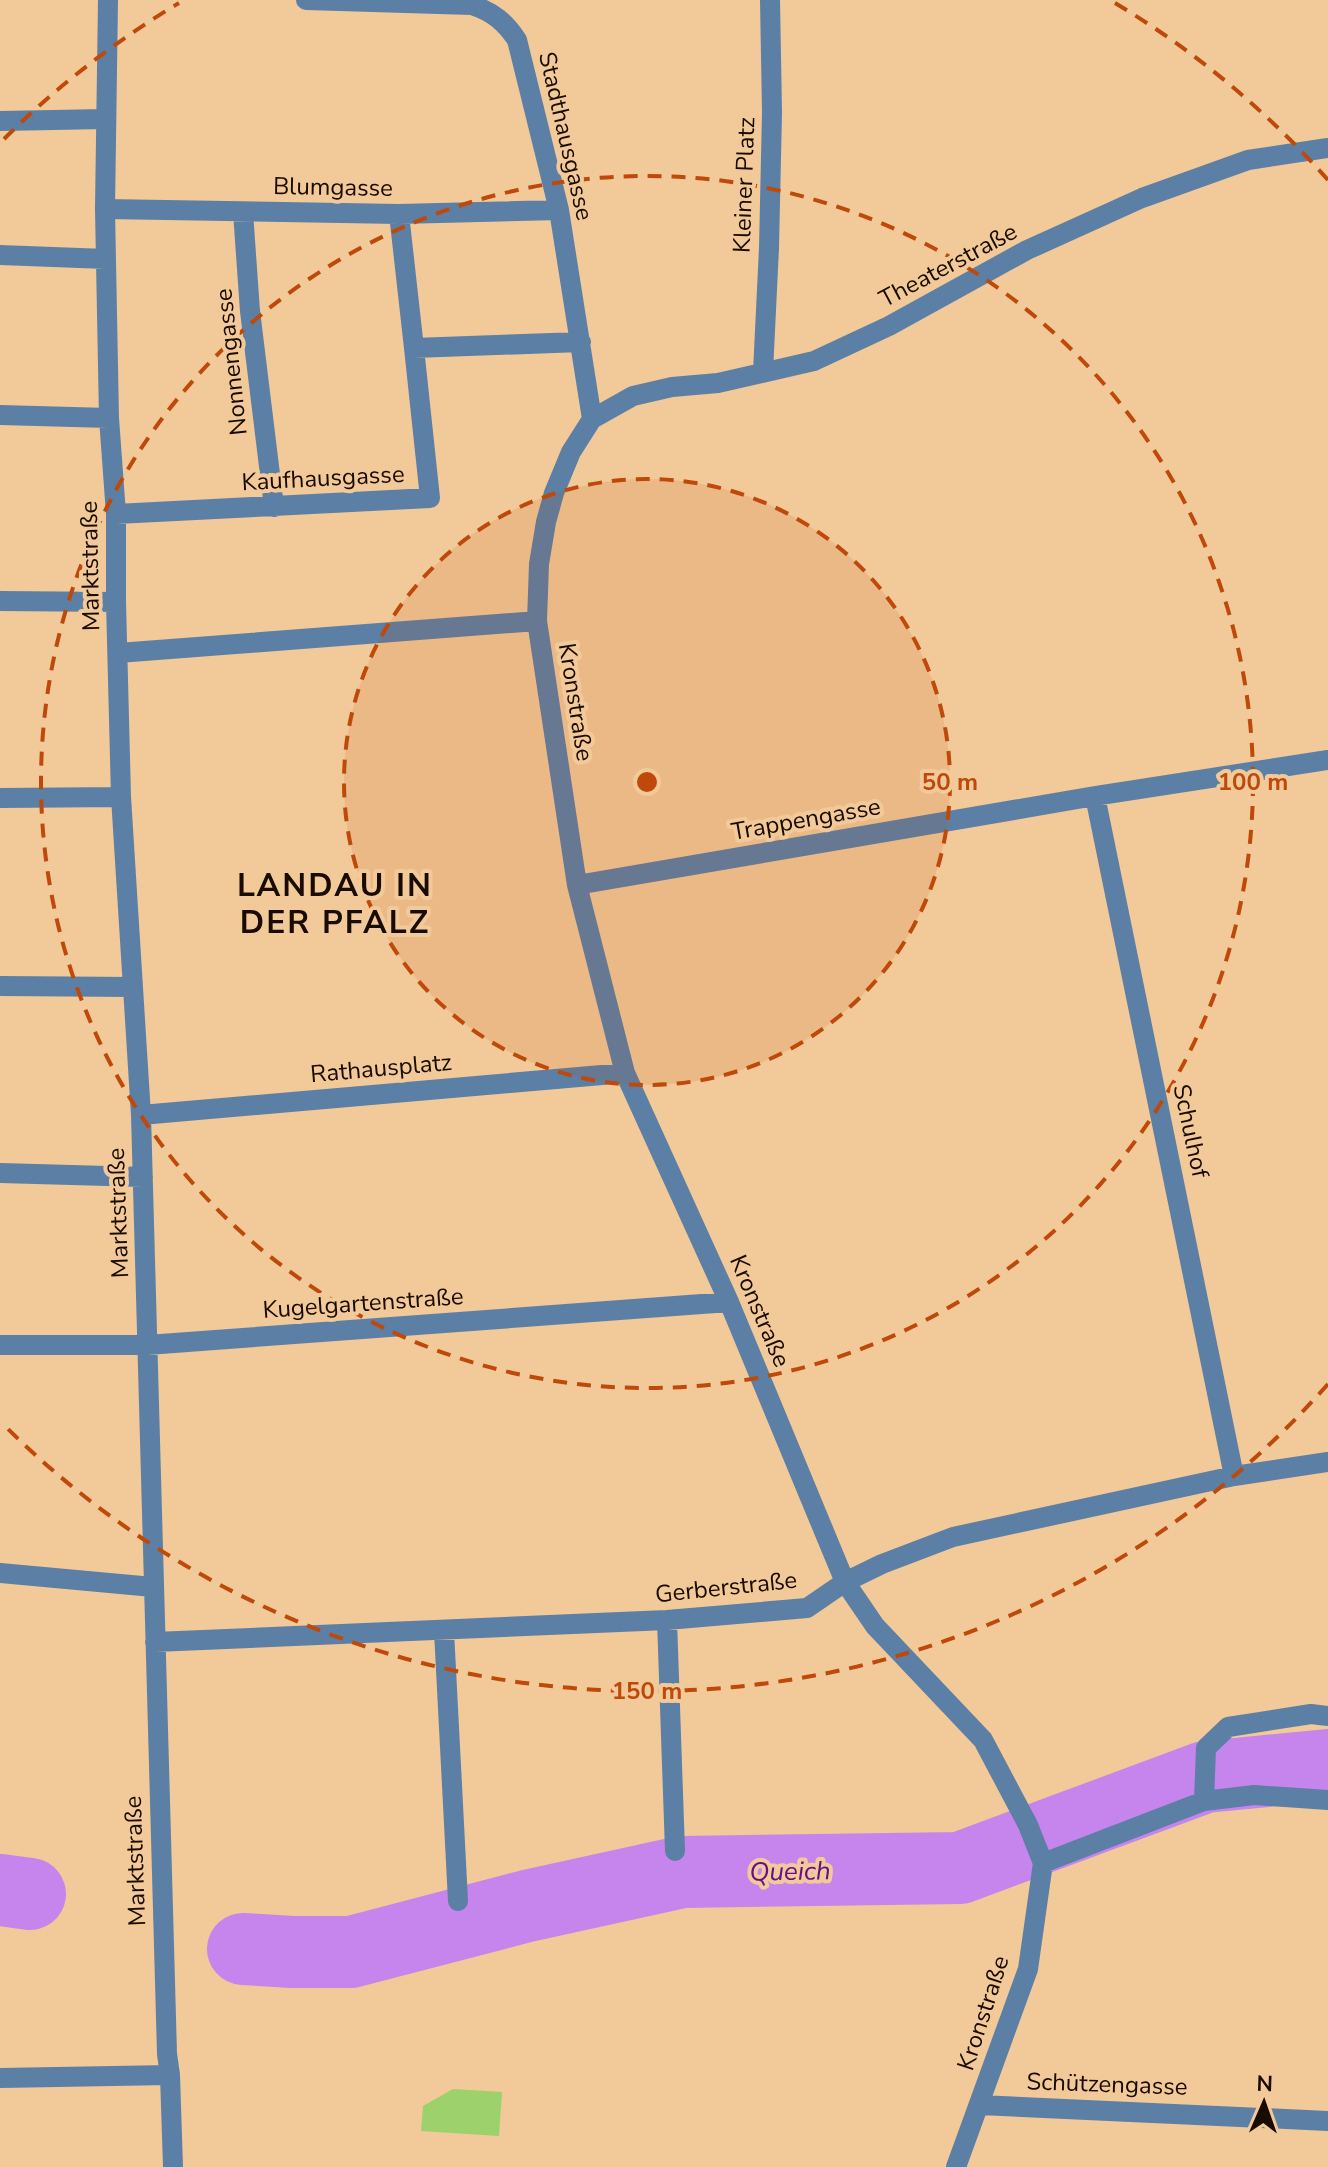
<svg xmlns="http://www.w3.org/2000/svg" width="1328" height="2167" font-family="'Nunito Sans',sans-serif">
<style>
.green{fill:#9dd16c}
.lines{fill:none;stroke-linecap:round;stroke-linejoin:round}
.river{stroke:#c585ec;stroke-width:72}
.minor{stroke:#5c7fa6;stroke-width:20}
.ring{fill:none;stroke:#bf490a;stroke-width:4;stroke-dasharray:14 10}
.labels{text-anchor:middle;stroke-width:8;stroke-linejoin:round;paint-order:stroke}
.street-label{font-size:24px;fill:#190b00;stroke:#f2c998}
.water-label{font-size:26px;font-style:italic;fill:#670e8e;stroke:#f2c998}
.district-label{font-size:32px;font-weight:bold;letter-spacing:2px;fill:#190b00;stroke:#f2c998}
.centre{fill:#bf490a;stroke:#f2c998;stroke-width:4}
.ring-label{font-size:24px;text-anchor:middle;font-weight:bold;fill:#bf490a;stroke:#f2c998;stroke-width:8;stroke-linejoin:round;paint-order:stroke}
</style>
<rect width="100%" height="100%" fill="#f2c998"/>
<path class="green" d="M 453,2089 L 502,2092 L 499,2136 L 421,2131 L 423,2106 Z"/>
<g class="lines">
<path class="river" d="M 0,1890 L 30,1894
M 243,1949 L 292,1952 L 351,1952 L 527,1906 L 682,1872 L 960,1868 L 1205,1777 L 1328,1765"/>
<path class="minor" d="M 108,0 L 105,209 L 109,418 L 116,514 L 116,602 L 121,797 L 141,1115 L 167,2054 L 170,2075 L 173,2167
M 306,0 L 472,5 C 493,12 505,22 517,40 L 559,210 L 592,419
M 0,121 L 106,119
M 105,209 L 399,214 L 559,210
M 243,212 L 250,311 L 274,507
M 399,214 L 414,348
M 0,255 L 106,259
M 763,372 L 769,248 L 772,112 L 770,0
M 0,415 L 109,418
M 116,514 L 430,498 L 414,348 L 581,342
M 0,601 L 116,602
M 118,653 L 537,621
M 1095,796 L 1234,1476
M 0,798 L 121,797
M 577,885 L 1095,796 L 1328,760
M 0,986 L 133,987
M 141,1115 L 625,1073
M 0,1173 L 143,1177
M 0,1345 L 147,1345 L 729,1302
M 0,1573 L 153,1587
M 667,1620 L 675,1851
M 444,1631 L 458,1901
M 155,1642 L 667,1620 L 807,1608 L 845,1582 L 882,1564 L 953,1537 L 1234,1476 L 1328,1462
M 1204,1801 L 1206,1748 L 1228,1727 L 1311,1714 L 1328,1716
M 1043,1863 L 1204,1801 L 1254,1795 L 1328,1800
M 0,2078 L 170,2075
M 980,2105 L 1328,2121
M 956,2167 L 1028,1969 L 1043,1863 L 1028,1825 L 983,1740 L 875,1626 L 845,1582 L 729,1302 L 625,1073 L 577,885 L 537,621 L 539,564 L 546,522 L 554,493 L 571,452 L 592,419 L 633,396 L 672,387 L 718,383 L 814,361 L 889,326 L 1027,250 L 1142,198 L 1248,160 L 1328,148"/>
</g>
<circle cx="647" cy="782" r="303" fill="#bf490a" fill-opacity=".12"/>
<g class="ring">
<circle cx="647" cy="782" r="303"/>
<circle cx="647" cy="782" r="606"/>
<path d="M1328 1384A909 909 0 0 1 4 1425M4 139A909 909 0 0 1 179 3M1115 3A909 909 0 0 1 1328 180"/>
</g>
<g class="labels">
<g class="street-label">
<text transform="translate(566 136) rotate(77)" y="8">Stadthausgasse</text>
<text transform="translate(744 185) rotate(-88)" y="8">Kleiner Platz</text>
<text transform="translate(333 187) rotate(1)" y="8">Blumgasse</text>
<text transform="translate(948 265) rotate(-28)" y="8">Theaterstraße</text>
<text transform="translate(231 362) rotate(-96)" y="8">Nonnengasse</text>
<text transform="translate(323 478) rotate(-3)" y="8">Kaufhausgasse</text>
<text transform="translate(90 566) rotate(-91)" y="8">Marktstraße</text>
<text transform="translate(576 702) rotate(81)" y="8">Kronstraße</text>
<text transform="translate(806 819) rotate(-10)" y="8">Trappengasse</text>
<text transform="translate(381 1068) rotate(-5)" y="8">Rathausplatz</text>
<text transform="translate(1191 1131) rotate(78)" y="8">Schulhof</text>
<text transform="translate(118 1213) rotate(-92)" y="8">Marktstraße</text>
<text transform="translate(363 1303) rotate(-4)" y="8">Kugelgartenstraße</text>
<text transform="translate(760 1311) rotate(67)" y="8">Kronstraße</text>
<text transform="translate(726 1587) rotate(-6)" y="8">Gerberstraße</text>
<text transform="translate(135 1861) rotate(-92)" y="8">Marktstraße</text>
<text transform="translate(983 2013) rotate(-72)" y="8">Kronstraße</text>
<text transform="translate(1107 2084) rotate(2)" y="8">Schützengasse</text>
</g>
<g class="water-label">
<text transform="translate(790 1871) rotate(-1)" y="9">Queich</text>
</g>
<g class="district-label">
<text x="335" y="896">LANDAU IN<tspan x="335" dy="37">DER PFALZ</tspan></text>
</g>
</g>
<circle cx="647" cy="782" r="12" class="centre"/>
<g class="ring-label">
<text x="950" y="790">50 m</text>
<text x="1253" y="790">100 m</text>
<text x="647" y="1699">150 m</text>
</g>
<g transform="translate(1264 2103) rotate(2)" stroke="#f2c998" stroke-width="6" paint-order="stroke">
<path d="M0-6L14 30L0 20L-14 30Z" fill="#190b00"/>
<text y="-12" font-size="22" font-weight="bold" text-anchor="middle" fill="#190b00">N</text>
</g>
</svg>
